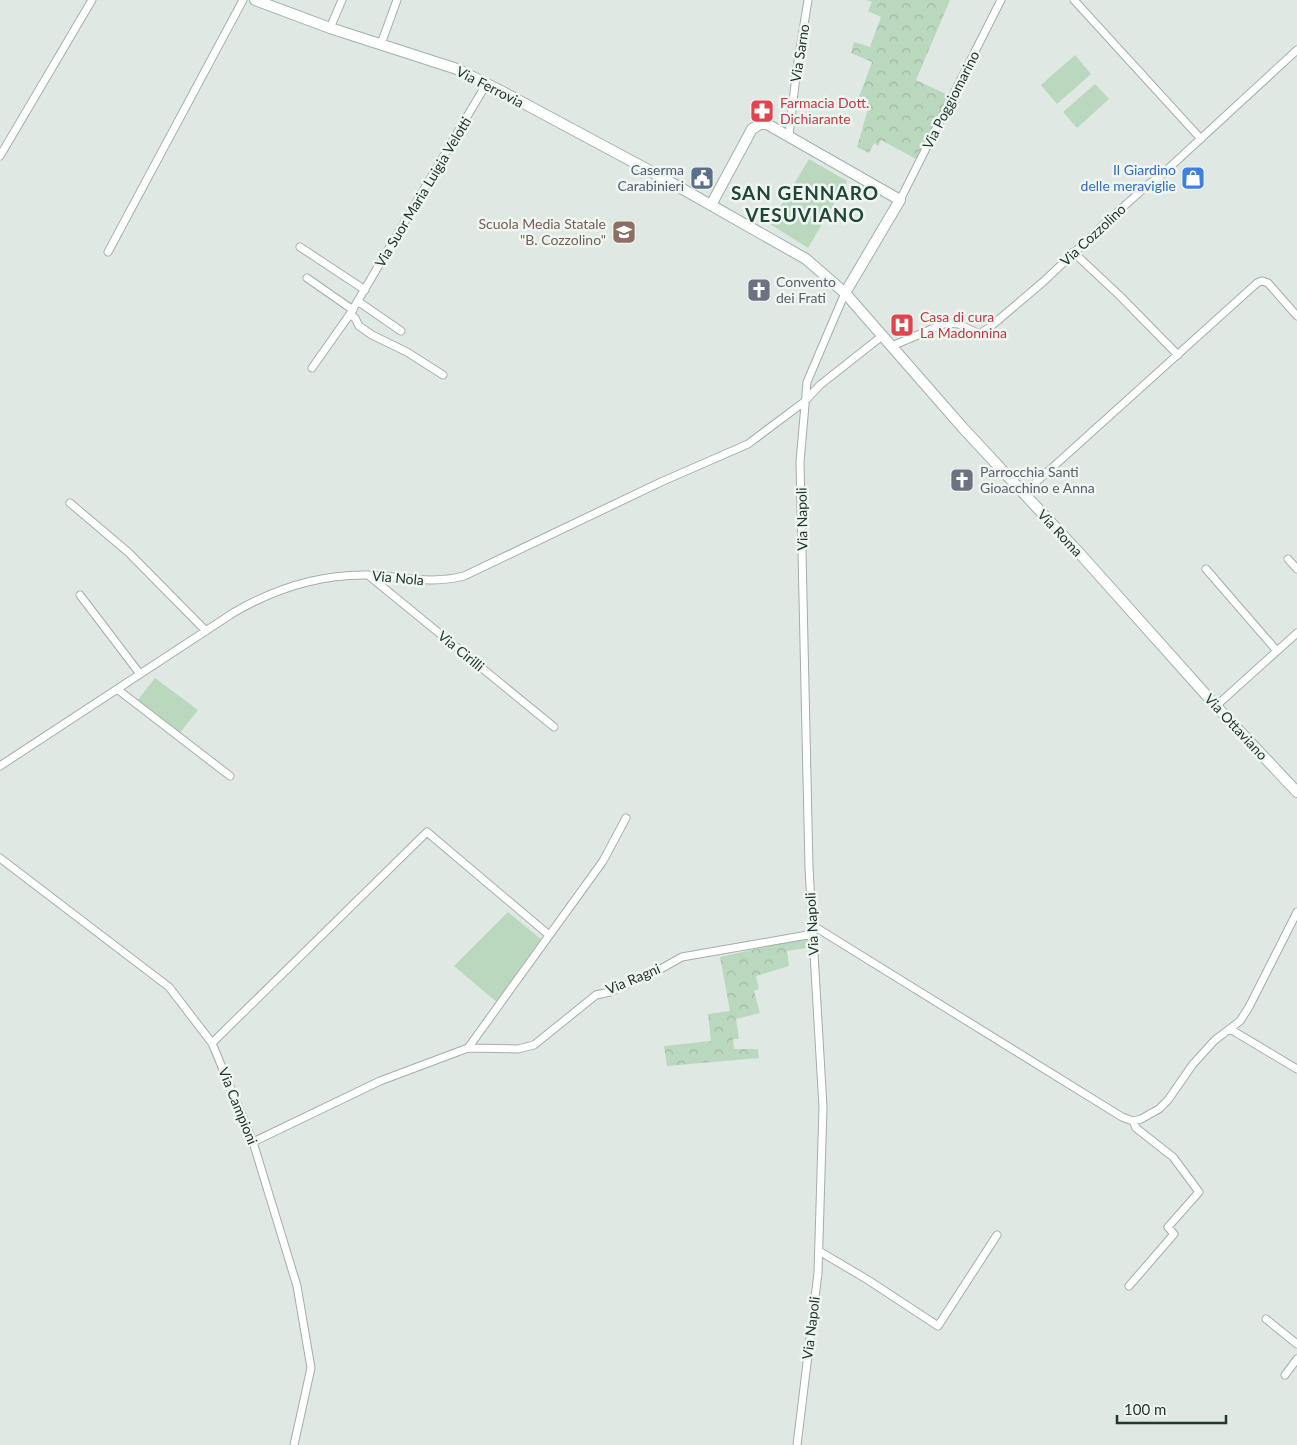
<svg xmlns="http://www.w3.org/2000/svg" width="1297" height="1445" font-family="Lato,sans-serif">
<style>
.green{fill:#b9d8be}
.forest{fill:url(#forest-crowns)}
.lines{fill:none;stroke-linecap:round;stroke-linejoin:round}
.minor-casing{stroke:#a3afa9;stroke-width:9}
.secondary-casing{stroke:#9fb3a9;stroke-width:12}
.minor{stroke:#fff;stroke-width:7}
.secondary{stroke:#fff;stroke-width:10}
.labels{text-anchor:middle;stroke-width:5;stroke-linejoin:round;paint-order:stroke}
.street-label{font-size:14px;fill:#22372e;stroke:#eff6f1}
.health-label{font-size:14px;fill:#be3a42;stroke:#eff6f1;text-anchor:start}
.service-label{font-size:14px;fill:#4e5e75;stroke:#eff6f1;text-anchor:end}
.shop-label{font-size:14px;fill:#366cbe;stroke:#eff6f1;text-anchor:end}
.education-label{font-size:14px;fill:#785e54;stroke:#eff6f1;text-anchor:end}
.worship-label{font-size:14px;fill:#5b616d;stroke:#eff6f1;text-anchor:start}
.district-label{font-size:19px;font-weight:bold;letter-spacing:1px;fill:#204638;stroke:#eff6f1}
</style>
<defs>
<pattern id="forest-crowns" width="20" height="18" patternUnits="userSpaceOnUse" patternTransform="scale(1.25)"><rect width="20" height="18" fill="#b9d8be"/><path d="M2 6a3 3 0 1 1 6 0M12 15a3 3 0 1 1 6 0" fill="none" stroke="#9fbaa4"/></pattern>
</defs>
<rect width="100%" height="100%" fill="#dfe8e3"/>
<path class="green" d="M 1075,55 L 1091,74 L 1057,104 L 1041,85 Z
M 1095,84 L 1109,99 L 1077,128 L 1063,112 Z
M 809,159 L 847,181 L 808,248 L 770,224 Z
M 155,678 L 198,710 L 179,734 L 137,701 Z
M 508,912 L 543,941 L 499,1004 L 454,966 Z"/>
<path class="forest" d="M 867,0 L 950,0 L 916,80 L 950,96 L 916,159 L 881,140 L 878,146 L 874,143 L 869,153 L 857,147 L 868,109 L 856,105 L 872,62 L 851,53 L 854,42 L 870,47 L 881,17 L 868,11 L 872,2 Z
M 811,937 L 811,947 L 787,951 L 789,966 L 756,976 L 759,989 L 754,991 L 760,1013 L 736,1019 L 739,1039 L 733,1039 L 734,1049 L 758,1049 L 759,1058 L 667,1066 L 664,1046 L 711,1041 L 708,1014 L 730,1011 L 720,957 Z"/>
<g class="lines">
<g class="minor-casing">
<path id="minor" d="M 1074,0 L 1201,139
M 330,28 L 342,0
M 381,44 L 397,0
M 789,135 L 797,68 L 808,0
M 0,156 L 92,0
M 900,200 L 1001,0
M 300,247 L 365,290
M 108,252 L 243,0
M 1073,252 L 1119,295 L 1178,355
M 307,278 L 353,310
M 359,302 L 401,331
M 892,346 L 946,323 L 959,324 L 977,333 L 981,333 L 990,327 L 1043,282 L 1113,216 L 1150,183 L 1158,178 L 1297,50
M 312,368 L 350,314
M 443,375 L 407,352 L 372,335 L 359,326 L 355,318 L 350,314 L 487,83
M 1023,494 L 1257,283 L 1262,281 L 1268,283 L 1297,316
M 70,503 L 128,552 L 206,631
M 1288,559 L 1297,569
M 1206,569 L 1277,651
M 368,575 L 554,727
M 80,595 L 140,674
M 117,689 L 230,776
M 1216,706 L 1297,633
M 0,766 L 233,613 C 274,589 321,574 368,575 C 402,576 429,585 464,576 L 661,482 L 748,444 L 804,402 L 820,385 L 882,336
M 0,858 L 169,987 L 212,1043 L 253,1142 L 297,1286 L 311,1368 L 294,1445
M 812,925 L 1122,1117 L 1133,1121 L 1141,1119 L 1159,1109 L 1168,1100 L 1193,1064 L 1215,1040 L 1240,1021 L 1249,1007 L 1297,912
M 1230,1029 L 1297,1069
M 212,1043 L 427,832 L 549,935
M 468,1048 L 518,1049 L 534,1045 L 596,995 L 610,992 L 657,971 L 682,957 L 813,934
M 253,1142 L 380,1081 L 468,1048 L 603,861 L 626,818
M 819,1251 L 868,1280 L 938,1326 L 997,1235
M 1129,1286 L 1174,1234 L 1168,1227 L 1199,1192 L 1173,1157 L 1136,1128 L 1133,1121
M 1266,1319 L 1297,1344
M 1285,1375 L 1297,1359
M 797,1445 L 818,1273 L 823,1107 L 809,868 L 800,462 L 807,382 L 845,293"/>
</g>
<g class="secondary-casing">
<path id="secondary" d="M 255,0 L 330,28 L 457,69 L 501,91 L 665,179 L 806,259 L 845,293 L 963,428 L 1082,556 L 1216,706 L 1297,792
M 711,205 L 752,129 L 760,124 L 767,124 L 900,200 L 845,293"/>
</g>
<use href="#minor" class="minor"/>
<use href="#secondary" class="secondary"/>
</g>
<defs>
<g id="pharmacy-square" transform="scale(1.25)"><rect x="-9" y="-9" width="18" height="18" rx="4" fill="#e0444e" stroke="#eff6f1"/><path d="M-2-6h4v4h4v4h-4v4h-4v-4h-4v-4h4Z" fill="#fff"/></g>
<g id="civic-square" transform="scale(1.25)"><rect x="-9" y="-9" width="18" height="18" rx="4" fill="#5c6f8a" stroke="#eff6f1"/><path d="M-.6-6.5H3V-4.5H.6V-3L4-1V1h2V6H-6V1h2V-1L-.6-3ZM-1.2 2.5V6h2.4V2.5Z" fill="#fff"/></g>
<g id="shop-square" transform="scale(1.25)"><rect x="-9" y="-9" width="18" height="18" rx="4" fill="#3f7fe0" stroke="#eff6f1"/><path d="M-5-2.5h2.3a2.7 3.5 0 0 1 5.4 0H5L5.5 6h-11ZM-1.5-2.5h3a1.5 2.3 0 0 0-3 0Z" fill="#fff"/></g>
<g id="school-square" transform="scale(1.25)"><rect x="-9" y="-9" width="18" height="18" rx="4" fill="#8d6e63" stroke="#eff6f1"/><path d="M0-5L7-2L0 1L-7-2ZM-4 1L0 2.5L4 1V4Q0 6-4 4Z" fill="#fff"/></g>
<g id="church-square" transform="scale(1.25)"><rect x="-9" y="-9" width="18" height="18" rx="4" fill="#6b7280" stroke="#eff6f1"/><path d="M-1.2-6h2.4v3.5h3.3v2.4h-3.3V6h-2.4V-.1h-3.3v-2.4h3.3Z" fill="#fff"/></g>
<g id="hospital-square" transform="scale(1.25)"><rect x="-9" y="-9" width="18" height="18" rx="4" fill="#e0444e" stroke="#eff6f1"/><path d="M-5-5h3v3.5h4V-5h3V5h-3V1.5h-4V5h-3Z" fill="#fff"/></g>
</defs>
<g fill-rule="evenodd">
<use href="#pharmacy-square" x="762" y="111"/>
<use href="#civic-square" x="702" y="178"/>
<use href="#shop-square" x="1193" y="178"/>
<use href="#school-square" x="624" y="232"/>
<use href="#church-square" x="759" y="290"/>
<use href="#hospital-square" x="902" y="325"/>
<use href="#church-square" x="962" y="480"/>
</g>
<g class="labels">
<g class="street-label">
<text transform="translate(800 53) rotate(-81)" y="5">Via Sarno</text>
<text transform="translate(490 87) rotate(27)" y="5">Via Ferrovia</text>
<text transform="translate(951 100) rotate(-63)" y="5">Via Poggiomarino</text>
<text transform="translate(423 192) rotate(-59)" y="5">Via Suor Maria Luigia Velotti</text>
<text transform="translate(1093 235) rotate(-43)" y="5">Via Cozzolino</text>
<text transform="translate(802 519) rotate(-91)" y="5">Via Napoli</text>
<text transform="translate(1060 533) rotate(47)" y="5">Via Roma</text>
<text transform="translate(398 578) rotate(5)" y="5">Via Nola</text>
<text transform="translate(461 651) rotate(39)" y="5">Via Cirilli</text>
<text transform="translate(1236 727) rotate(47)" y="5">Via Ottaviano</text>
<text transform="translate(812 924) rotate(-93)" y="5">Via Napoli</text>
<text transform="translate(633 979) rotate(-23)" y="5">Via Ragni</text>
<text transform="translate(238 1106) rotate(68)" y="5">Via Campioni</text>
<text transform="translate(811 1328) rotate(-83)" y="5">Via Napoli</text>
</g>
<g class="health-label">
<text x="780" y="108">Farmacia Dott.<tspan x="780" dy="16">Dichiarante</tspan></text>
<text x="920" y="322">Casa di cura<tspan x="920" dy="16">La Madonnina</tspan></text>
</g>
<g class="service-label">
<text x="684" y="175">Caserma<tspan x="684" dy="16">Carabinieri</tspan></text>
</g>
<g class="shop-label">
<text x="1176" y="175">Il Giardino<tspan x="1176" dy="16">delle meraviglie</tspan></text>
</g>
<g class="education-label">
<text x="606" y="229">Scuola Media Statale<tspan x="606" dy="16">"B. Cozzolino"</tspan></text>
</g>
<g class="worship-label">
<text x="776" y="287">Convento<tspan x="776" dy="16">dei Frati</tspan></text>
<text x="980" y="477">Parrocchia Santi<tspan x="980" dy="16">Gioacchino e Anna</tspan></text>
</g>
<g class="district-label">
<text x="805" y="200">SAN GENNARO<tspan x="805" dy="22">VESUVIANO</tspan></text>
</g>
</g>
<path d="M1117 1415v8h109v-8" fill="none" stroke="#22372e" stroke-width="2.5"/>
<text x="1124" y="1415" font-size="15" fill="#22372e" stroke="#eff6f1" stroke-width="4" paint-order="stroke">100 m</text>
</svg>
